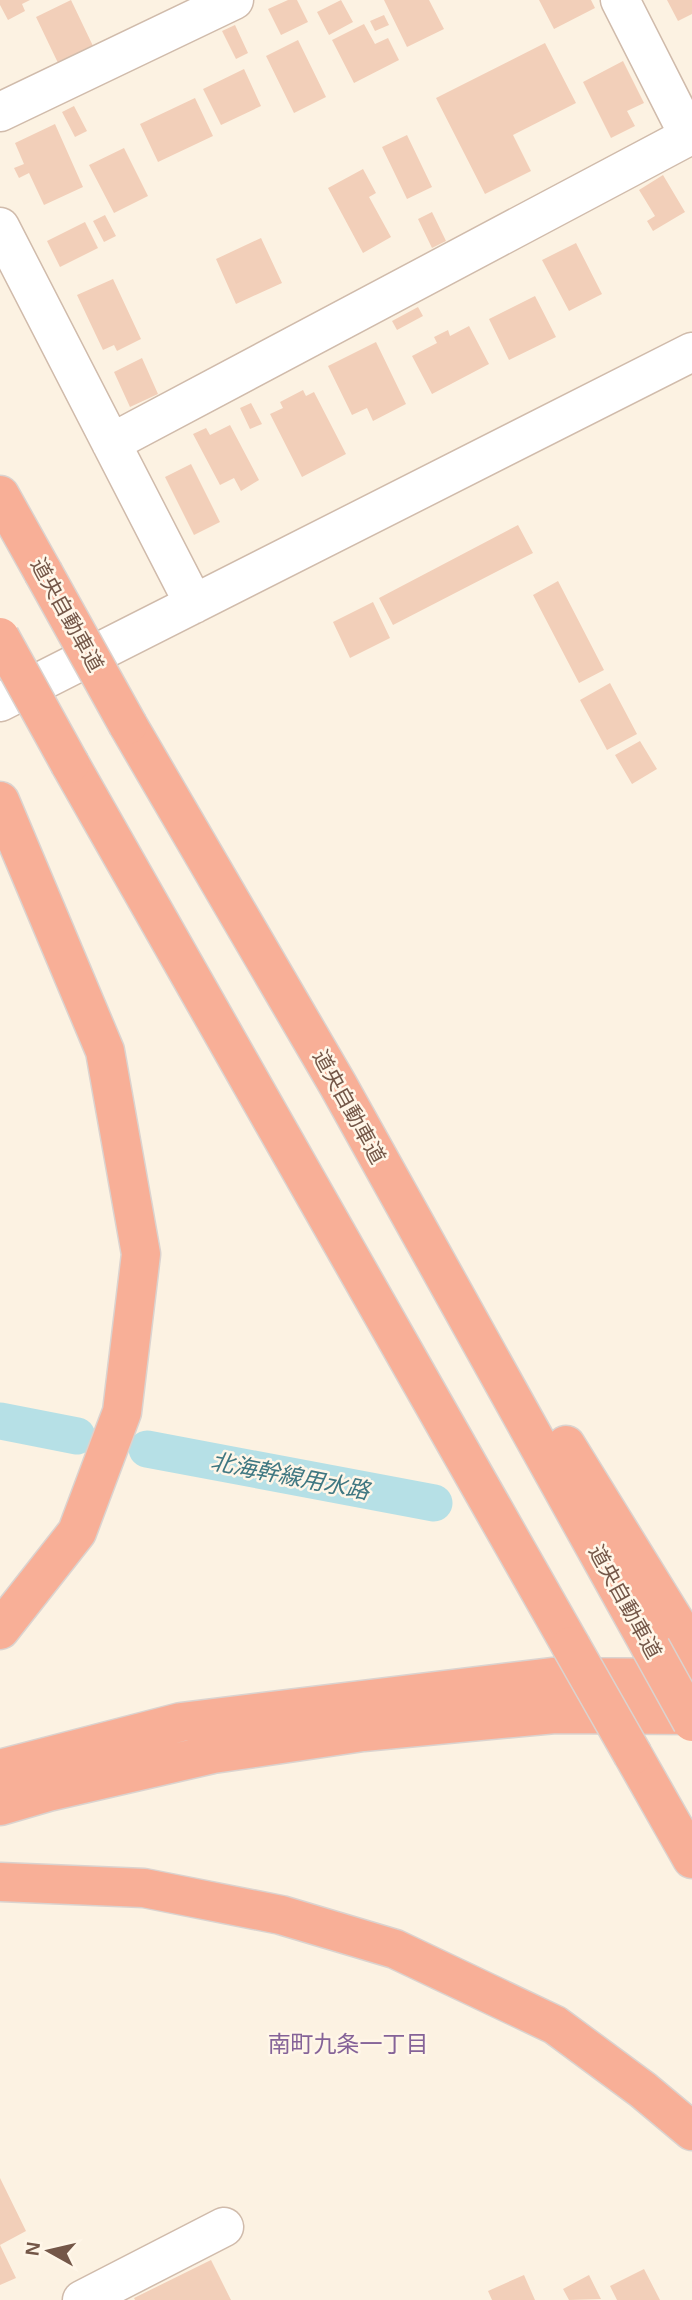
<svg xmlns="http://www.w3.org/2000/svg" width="692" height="2300" font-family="Helvetica,'Noto Sans JP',sans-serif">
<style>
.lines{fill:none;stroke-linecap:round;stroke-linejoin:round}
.canal{stroke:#b6e0e6;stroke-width:37}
.building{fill:#f2cfb9}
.minor-casing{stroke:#d0bbab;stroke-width:41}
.highway-casing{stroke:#dbd3cf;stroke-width:41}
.minor{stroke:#fff;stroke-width:38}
.highway{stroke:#f8af97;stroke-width:38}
.highway-bridge-casing{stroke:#dbd3cf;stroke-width:41;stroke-linecap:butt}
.highway-bridge{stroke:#f8af97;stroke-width:38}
.labels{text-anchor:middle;stroke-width:5;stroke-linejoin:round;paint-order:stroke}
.street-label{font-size:21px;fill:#745748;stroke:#fff6e8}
.water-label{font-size:23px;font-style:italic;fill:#3f7781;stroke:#fff6e8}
.neighbourhood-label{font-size:23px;fill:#856398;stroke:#fff6e8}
</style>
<rect width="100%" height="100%" fill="#fcf2e2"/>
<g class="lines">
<path class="canal" d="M 0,1421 L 77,1436
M 147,1449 L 434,1503"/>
</g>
<path class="building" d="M 0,0 L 30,0 L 22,4 L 25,11 L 8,20 L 0,5 Z
M 71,0 L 93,46 L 58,63 L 36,17 Z
M 288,0 L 297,0 L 308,22 L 281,35 L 268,9 Z
M 341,0 L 353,22 L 329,35 L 317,12 Z
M 384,0 L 429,0 L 444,29 L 407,47 Z
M 539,0 L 591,0 L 595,8 L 554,29 Z
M 667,0 L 692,0 L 692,14 L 678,21 Z
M 384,15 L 389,25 L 375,31 L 370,21 Z
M 364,24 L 375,44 L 388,38 L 399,60 L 354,83 L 332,40 Z
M 235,25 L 248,53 L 236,59 L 222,31 Z
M 298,40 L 326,97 L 294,113 L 266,56 Z
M 545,43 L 576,103 L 513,135 L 531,171 L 485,194 L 436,98 Z
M 623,61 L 644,103 L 627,111 L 635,126 L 611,138 L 583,82 Z
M 244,69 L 261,106 L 221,125 L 203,89 Z
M 195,98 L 213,136 L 158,162 L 140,124 Z
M 74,106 L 87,131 L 75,137 L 62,112 Z
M 55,124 L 83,187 L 44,205 L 29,173 L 19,178 L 14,168 L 24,164 L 15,143 Z
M 407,135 L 432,187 L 407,199 L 382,147 Z
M 124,148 L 148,196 L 114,213 L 89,165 Z
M 363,169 L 376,193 L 369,197 L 391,237 L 363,253 L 328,188 Z
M 663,175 L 685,212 L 653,231 L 647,221 L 655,216 L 639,190 Z
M 432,212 L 446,241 L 432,248 L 418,219 Z
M 105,215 L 116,236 L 104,242 L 93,221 Z
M 85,222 L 98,248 L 60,267 L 47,241 Z
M 261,238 L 282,283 L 236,304 L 216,259 Z
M 576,243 L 602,294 L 569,311 L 542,260 Z
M 113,279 L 141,339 L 117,351 L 114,345 L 103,350 L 77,295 Z
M 535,296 L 556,337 L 509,360 L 489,319 Z
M 418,307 L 423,316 L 397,330 L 392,321 Z
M 469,326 L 489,364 L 432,394 L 412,356 L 437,343 L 434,337 L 448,330 L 450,336 Z
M 376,342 L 406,404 L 373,421 L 367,408 L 352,415 L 328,366 Z
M 142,358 L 158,394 L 130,407 L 114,372 Z
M 303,390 L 306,396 L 314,392 L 346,454 L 302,477 L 270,414 L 283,408 L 280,402 Z
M 251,403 L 262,424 L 250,429 L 240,408 Z
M 230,425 L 259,480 L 241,491 L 234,478 L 220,485 L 193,434 L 206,428 L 210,435 Z
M 191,464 L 220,522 L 194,535 L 165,477 Z
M 518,525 L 533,553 L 393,625 L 379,598 Z
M 558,581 L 604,670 L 579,683 L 533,595 Z
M 373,602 L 390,638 L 350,658 L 333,622 Z
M 610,683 L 637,734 L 607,750 L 580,700 Z
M 640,741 L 657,769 L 632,784 L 615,755 Z
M 0,2178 L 26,2231 L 0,2245 Z
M 0,2245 L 16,2278 L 0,2285 Z
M 211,2260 L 231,2300 L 135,2300 L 134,2298 Z
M 644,2269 L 660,2300 L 617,2300 L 610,2286 Z
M 524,2275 L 535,2300 L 492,2300 L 488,2291 Z
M 589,2275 L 601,2299 L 569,2300 L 563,2289 Z"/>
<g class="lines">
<g class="minor-casing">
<path id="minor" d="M 0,112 L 234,0
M 0,227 L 194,604
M 111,443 L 689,136 L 620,0
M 0,702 L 692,352
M 82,2300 L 224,2227"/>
</g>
<g class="highway-casing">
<path id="highway" d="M 0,495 L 43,572
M 128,725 L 338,1085 L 651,1648
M 70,764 L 571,1646
M 0,801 L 105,1051 L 141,1254 L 122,1412 L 77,1532 L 0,1630
M 566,1445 L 692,1649
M 633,1755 L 692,1859
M 0,1769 L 181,1722 L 552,1677 L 692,1678
M 0,1806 L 48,1792 L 213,1754 L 363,1732 L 555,1714 L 692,1715
M 0,1882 L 144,1888 L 281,1915 L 395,1949 L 555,2025 L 643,2090 L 692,2131"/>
</g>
<use href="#minor" class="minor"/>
<use href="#highway" class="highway"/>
<g class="highway-bridge-casing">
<path id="highway-bridge" d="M 43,572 L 128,725
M 0,637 L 70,764
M 571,1646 L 633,1755
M 651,1648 L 692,1722"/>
</g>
<use href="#highway-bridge" class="highway-bridge"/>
</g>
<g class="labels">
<g class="street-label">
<text transform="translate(67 615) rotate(61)" y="7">道央自動車道</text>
<text transform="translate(349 1107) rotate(61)" y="7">道央自動車道</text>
<text transform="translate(625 1602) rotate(61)" y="7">道央自動車道</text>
</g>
<g class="water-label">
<text transform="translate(290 1476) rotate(11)" y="8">北海幹線用水路</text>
</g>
<g class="neighbourhood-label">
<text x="348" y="2052">南町九条一丁目</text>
</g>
</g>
<g transform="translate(49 2251) rotate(278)" stroke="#fff6e8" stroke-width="5" paint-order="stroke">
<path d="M0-5L12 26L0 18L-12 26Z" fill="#745748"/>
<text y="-10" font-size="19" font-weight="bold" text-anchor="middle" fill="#745748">N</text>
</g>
</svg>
